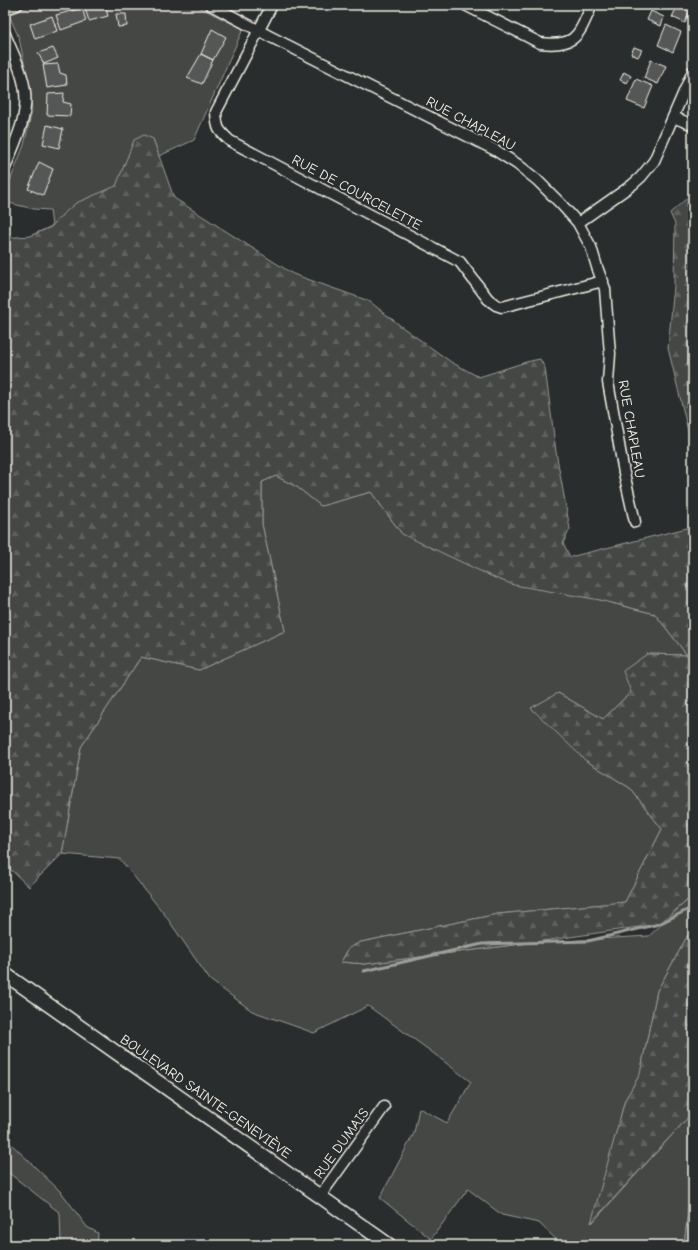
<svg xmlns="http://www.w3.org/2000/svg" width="698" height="1250" font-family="'Comic Neue',sans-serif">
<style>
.green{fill:#444645;stroke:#9c9c96}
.forest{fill:url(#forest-firs);stroke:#9c9c96}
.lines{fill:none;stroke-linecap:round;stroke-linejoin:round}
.stream{stroke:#9f9f9a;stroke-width:3}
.building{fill:#555756;stroke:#f4f1e8}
.minor-casing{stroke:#f4f1e8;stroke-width:13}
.major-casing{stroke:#f4f1e8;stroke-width:16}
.minor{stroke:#2a2d2e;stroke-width:10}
.major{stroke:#2a2d2e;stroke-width:13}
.labels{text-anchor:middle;stroke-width:4;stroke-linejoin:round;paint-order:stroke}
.street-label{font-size:14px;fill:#f4f1e8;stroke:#2a2d2e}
</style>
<defs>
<pattern id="forest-firs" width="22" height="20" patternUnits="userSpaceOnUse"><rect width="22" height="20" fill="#444645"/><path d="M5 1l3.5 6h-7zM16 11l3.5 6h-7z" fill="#606160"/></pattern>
</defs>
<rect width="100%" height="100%" fill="#2a2d2e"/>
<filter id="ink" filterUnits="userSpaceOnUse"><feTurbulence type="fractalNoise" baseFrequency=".025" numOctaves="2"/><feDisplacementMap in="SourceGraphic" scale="8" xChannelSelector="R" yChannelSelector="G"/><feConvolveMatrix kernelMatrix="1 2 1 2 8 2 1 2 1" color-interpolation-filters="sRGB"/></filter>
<g filter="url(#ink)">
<path class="green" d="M 32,5 L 195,5 L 243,29 L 194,140 L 159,156 L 153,139 L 116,186 L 5,309 L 30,236 L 52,226 L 50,210 L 34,209 L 5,202 L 5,194 L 24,145 L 32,111 L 27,77 L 19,38 L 9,15 Z
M 276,476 L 297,487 L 321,506 L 371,492 L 402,534 L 600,600 L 655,614 L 687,655 L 647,654 L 631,692 L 603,719 L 558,693 L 585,760 L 630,788 L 662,829 L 625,902 L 498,914 L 361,942 L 349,948 L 341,962 L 365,964 L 529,943 L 649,936 L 691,897 L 693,899 L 693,926 L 657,991 L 640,1074 L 625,1100 L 592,1223 L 693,1112 L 693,1172 L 684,1245 L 562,1245 L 539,1223 L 502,1215 L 468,1189 L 431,1239 L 380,1198 L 414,1133 L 419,1108 L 447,1123 L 471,1082 L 429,1050 L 368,1006 L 314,1033 L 252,1011 L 210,980 L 165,915 L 120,859 L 62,854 L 81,747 L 141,657 L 199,670 L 285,631 L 262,524 L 262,482 Z
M 5,1138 L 62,1193 L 87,1227 L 98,1233 L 97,1245 L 61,1245 L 60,1213 L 5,1170 Z"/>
<path class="forest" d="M 144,135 L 153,139 L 174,198 L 293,274 L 369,301 L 402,327 L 451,362 L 479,377 L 526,362 L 540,359 L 545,368 L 556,452 L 570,529 L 563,543 L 570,557 L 691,527 L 693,525 L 693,892 L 691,897 L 659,924 L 529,943 L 365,964 L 341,962 L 349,948 L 361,942 L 498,914 L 625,902 L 662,829 L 630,788 L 585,760 L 531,708 L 558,693 L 603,719 L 631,692 L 623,671 L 647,654 L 687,655 L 655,614 L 600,600 L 514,585 L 495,578 L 402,534 L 371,492 L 321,506 L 297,487 L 276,476 L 262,482 L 262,524 L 285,631 L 199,670 L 141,657 L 81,747 L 62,854 L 29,887 L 5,864 L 5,238 L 30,236 L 51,227 L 62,215 L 76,203 L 116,186 L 134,140 Z
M 693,193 L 693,451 L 668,348 L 674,286 L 675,224 L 670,213 Z
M 693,926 L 693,1112 L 591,1223 L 625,1100 L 640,1074 L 657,991 Z
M 693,1172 L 693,1245 L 684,1245 Z"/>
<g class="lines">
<path class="stream" d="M 364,971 L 482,944 L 588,941 L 659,924 L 689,909 L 693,905"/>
</g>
<path class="building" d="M 96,5 L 105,5 L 108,16 L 89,21 L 85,8 Z
M 678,5 L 692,5 L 685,23 L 672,17 Z
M 82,8 L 86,21 L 61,30 L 56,15 Z
M 651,11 L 664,17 L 661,26 L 647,20 Z
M 116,14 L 126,14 L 127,26 L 118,27 Z
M 52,16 L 57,31 L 35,39 L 30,24 Z
M 666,25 L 681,32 L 673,52 L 658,45 Z
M 212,29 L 226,37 L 213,60 L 201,54 Z
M 634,47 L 642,50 L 638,57 L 631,54 Z
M 53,48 L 58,58 L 44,64 L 38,53 Z
M 201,54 L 213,60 L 202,84 L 187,78 Z
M 651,60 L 666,66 L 658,84 L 644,78 Z
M 58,64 L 60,73 L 66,75 L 67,85 L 47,88 L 43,65 Z
M 624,72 L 631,76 L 627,83 L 620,80 Z
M 636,79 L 653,86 L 644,108 L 627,101 Z
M 64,93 L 63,102 L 71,104 L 70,116 L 47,115 L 48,94 Z
M 47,125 L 63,129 L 59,148 L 43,144 Z
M 39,162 L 53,169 L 43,195 L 28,189 Z"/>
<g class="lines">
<g class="minor-casing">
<path id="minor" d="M 211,5 L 269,36 L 495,150 L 517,164 L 537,180 L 561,204 L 578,223 L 591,247 L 597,267 L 605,289 L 610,354 L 608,382 L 624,473 L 635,522
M 272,5 L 216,112 C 217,129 218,130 230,141 L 460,262 L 488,299 L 496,305 L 502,307 L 603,281
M 465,5 L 540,43 C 578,47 578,35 592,5
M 5,9 L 17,5
M 5,34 C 12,52 23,72 25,92 C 28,118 14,144 5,168
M 673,117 L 693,125
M 578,223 L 632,185 L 641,177 L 654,161 L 693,71
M 320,1196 L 384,1107"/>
</g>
<g class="major-casing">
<path id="major" d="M 5,974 L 389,1245"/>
</g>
<use href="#minor" class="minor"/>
<use href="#major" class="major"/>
</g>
</g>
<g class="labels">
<g class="street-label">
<text transform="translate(471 123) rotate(28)" y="5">RUE CHAPLEAU</text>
<text transform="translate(357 192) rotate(28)" y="5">RUE DE COURCELETTE</text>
<text transform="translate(632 429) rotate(80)" y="5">RUE CHAPLEAU</text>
<text transform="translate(206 1096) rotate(35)" y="5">BOULEVARD SAINTE-GENEVIÈVE</text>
<text transform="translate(341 1143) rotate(-54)" y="5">RUE DUMAIS</text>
</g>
</g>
<rect width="698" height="1250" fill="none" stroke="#2a2d2e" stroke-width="20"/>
<rect x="10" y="10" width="678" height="1230" fill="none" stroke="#f4f1e8" stroke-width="1.5" filter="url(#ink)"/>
</svg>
